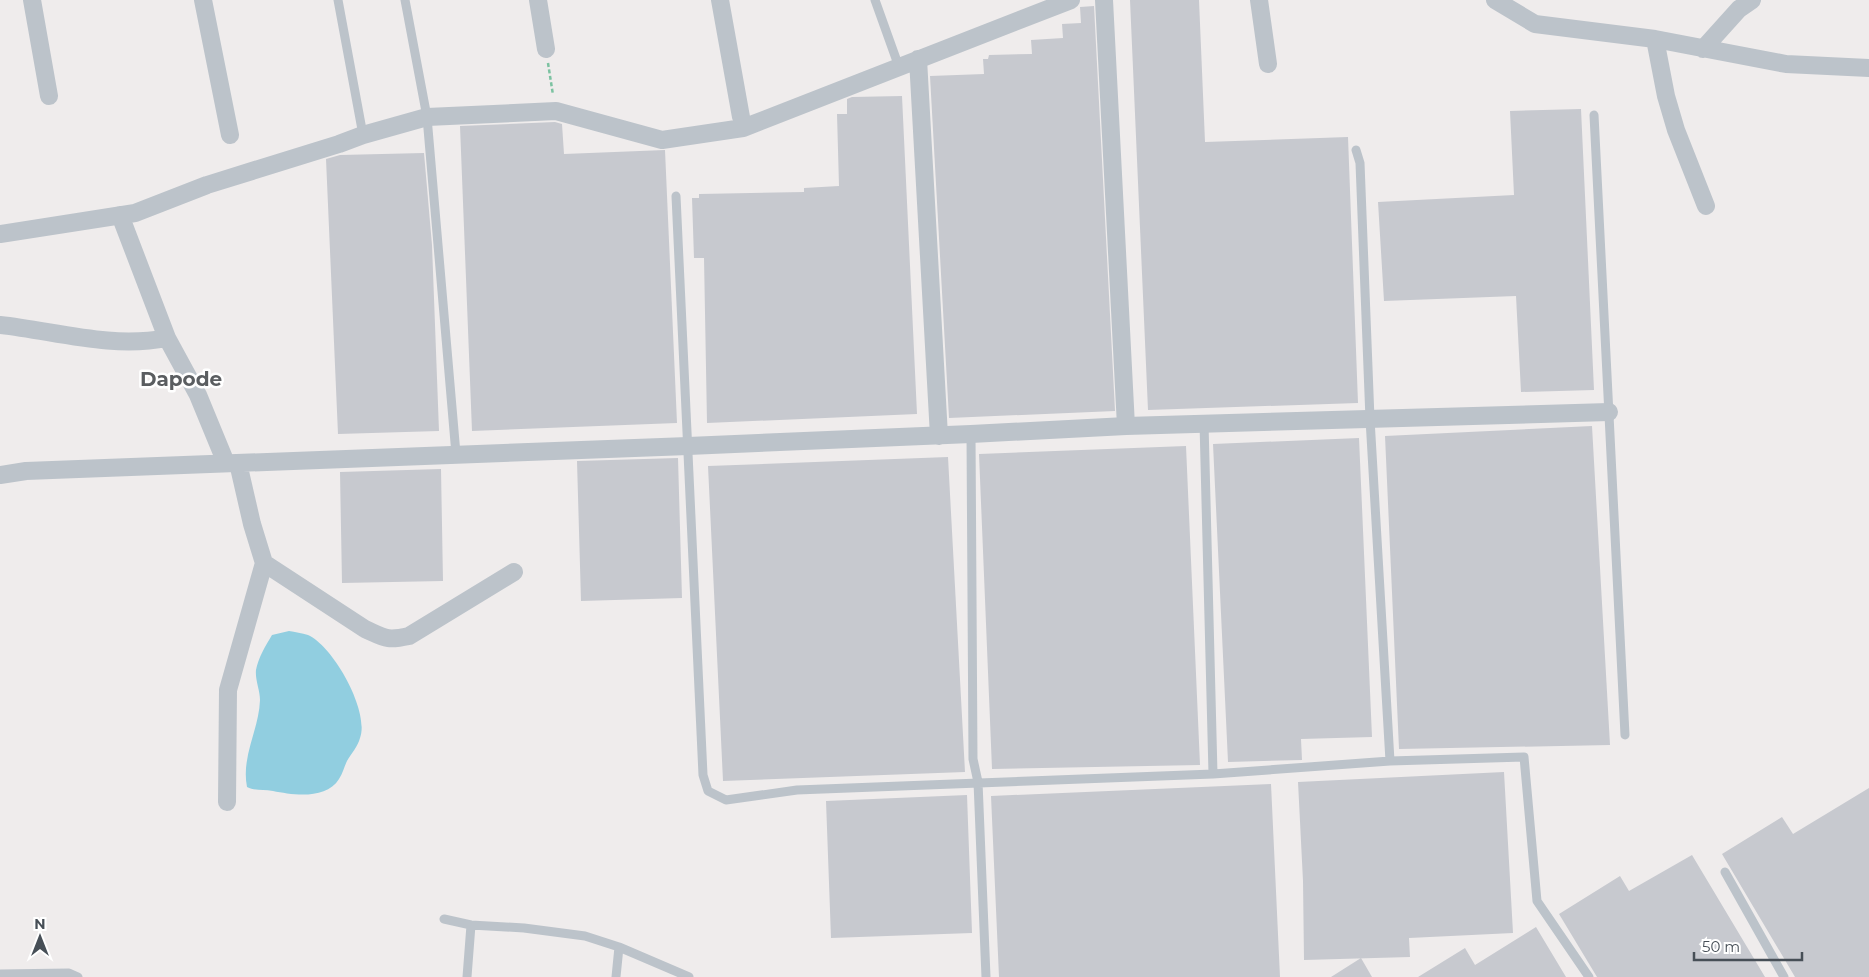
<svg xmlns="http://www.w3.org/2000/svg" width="1869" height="977" font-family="Montserrat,sans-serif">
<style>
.water{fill:#91cee0}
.building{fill:#c7c9cf}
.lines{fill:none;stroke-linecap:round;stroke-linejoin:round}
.path{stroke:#7cc2a1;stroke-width:2.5;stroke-dasharray:4 2.5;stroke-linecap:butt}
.lane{stroke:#bcc3ca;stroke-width:9}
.street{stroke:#bcc3ca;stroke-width:18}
.labels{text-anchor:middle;stroke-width:5;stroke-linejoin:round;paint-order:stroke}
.quarter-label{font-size:20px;font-weight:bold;fill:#5a5d60;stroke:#fff}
</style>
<rect width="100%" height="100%" fill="#efecec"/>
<path class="water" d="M 289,631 C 295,632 302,633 308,635 C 333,646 370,711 360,738 C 358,746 351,754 347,761 C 344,767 343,773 339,779 C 326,800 293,795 273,791 C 263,789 255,791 247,787 C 241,756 259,730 260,700 C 260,690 255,680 256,670 C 258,658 266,645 272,635 Z"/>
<path class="building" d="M 1130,0 L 1199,0 L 1205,142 L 1348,137 L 1358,403 L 1148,410 Z
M 1094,6 L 1115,411 L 949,418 L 930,76 L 984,74 L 983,59 L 988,59 L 989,55 L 1032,54 L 1031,40 L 1063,38 L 1062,24 L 1081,23 L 1080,7 Z
M 902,96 L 917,414 L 707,423 L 704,258 L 694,258 L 692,198 L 699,198 L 699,194 L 804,192 L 804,188 L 839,186 L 837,114 L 847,114 L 847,99 L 852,97 Z
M 1581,109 L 1594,390 L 1521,392 L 1516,296 L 1384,301 L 1378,202 L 1514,195 L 1510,111 Z
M 555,122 L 562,124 L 564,154 L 665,150 L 677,423 L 472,431 L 460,126 Z
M 424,153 L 432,245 L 439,431 L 338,434 L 326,159 L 340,155 Z
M 1592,426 L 1610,745 L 1399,749 L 1385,436 Z
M 1359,438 L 1372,737 L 1301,739 L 1302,760 L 1228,762 L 1213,444 Z
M 1186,446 L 1200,765 L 992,769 L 979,454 Z
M 948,457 L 965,772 L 723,781 L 708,466 Z
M 678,458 L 682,598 L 581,601 L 577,461 Z
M 441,469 L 443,581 L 342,583 L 340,472 Z
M 1504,772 L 1513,933 L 1409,938 L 1410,957 L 1304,960 L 1303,881 L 1298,782 Z
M 1271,784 L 1280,977 L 999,977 L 991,796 Z
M 1869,788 L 1869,977 L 1795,977 L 1722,854 L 1782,817 L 1793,834 Z
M 967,795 L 972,933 L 831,938 L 826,801 Z
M 1692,855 L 1765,977 L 1597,977 L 1559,914 L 1620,876 L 1629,891 Z
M 1536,927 L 1566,977 L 1418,977 L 1465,948 L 1475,965 Z
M 1361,958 L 1372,977 L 1331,977 Z"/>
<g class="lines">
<path class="path" d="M 548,63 L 553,95"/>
<path class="lane" d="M 338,0 L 363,135
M 405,0 L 427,117 L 456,454
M 875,0 L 899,67
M 1594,115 L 1625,735
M 1356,150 L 1360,163 L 1370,419 L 1390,761
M 676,196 L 703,775 L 708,791 L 726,800 L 797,790 L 1213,774 L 1390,761 L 1524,757 L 1537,901 L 1589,977
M 1204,423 L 1213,774
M 971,434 L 973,759 L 978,782 L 986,977
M 1725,872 L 1784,977
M 444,919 L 471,925 L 524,928 L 585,936 L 619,947 L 689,977
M 0,974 L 69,973 L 78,977
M 467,977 L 471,925
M 616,977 L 619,947"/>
<path class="street" d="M 32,0 L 49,96
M 203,0 L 230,135
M 538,0 L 546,49
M 720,0 L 741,117
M 1104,0 L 1126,426
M 1259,0 L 1268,64
M 1495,0 L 1535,24 L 1655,39 L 1786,64 L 1869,68
M 1655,39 L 1666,96 L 1676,130 L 1706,206
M 1703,49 L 1739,9 L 1752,0
M 918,59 L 939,436
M 120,215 L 167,338 L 198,395 L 226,463
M 0,234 L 135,213 L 207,185 L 339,144 L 363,135 L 427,117 L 556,111 L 662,140 L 743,128 L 1071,0
M 0,325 C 55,331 111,349 167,338
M 238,463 L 252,524 L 264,563 L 365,629 C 385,638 386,641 409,636 L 514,572
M 0,475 L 26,471 L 688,446 L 971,434 L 1126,426 L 1609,412
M 227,802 L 228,690 L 264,563"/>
</g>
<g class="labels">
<g class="quarter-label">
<text x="181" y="386">Dapode</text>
</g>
</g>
<g transform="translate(40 937)" stroke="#ffffff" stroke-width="4" paint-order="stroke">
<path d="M0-4L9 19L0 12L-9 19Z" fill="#474f57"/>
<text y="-8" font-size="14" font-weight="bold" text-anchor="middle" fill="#474f57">N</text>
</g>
<path d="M1694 952v8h108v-8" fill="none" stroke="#474f57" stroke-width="2.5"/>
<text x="1702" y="952" font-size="15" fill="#474f57" stroke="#ffffff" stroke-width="4" paint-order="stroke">50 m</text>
</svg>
